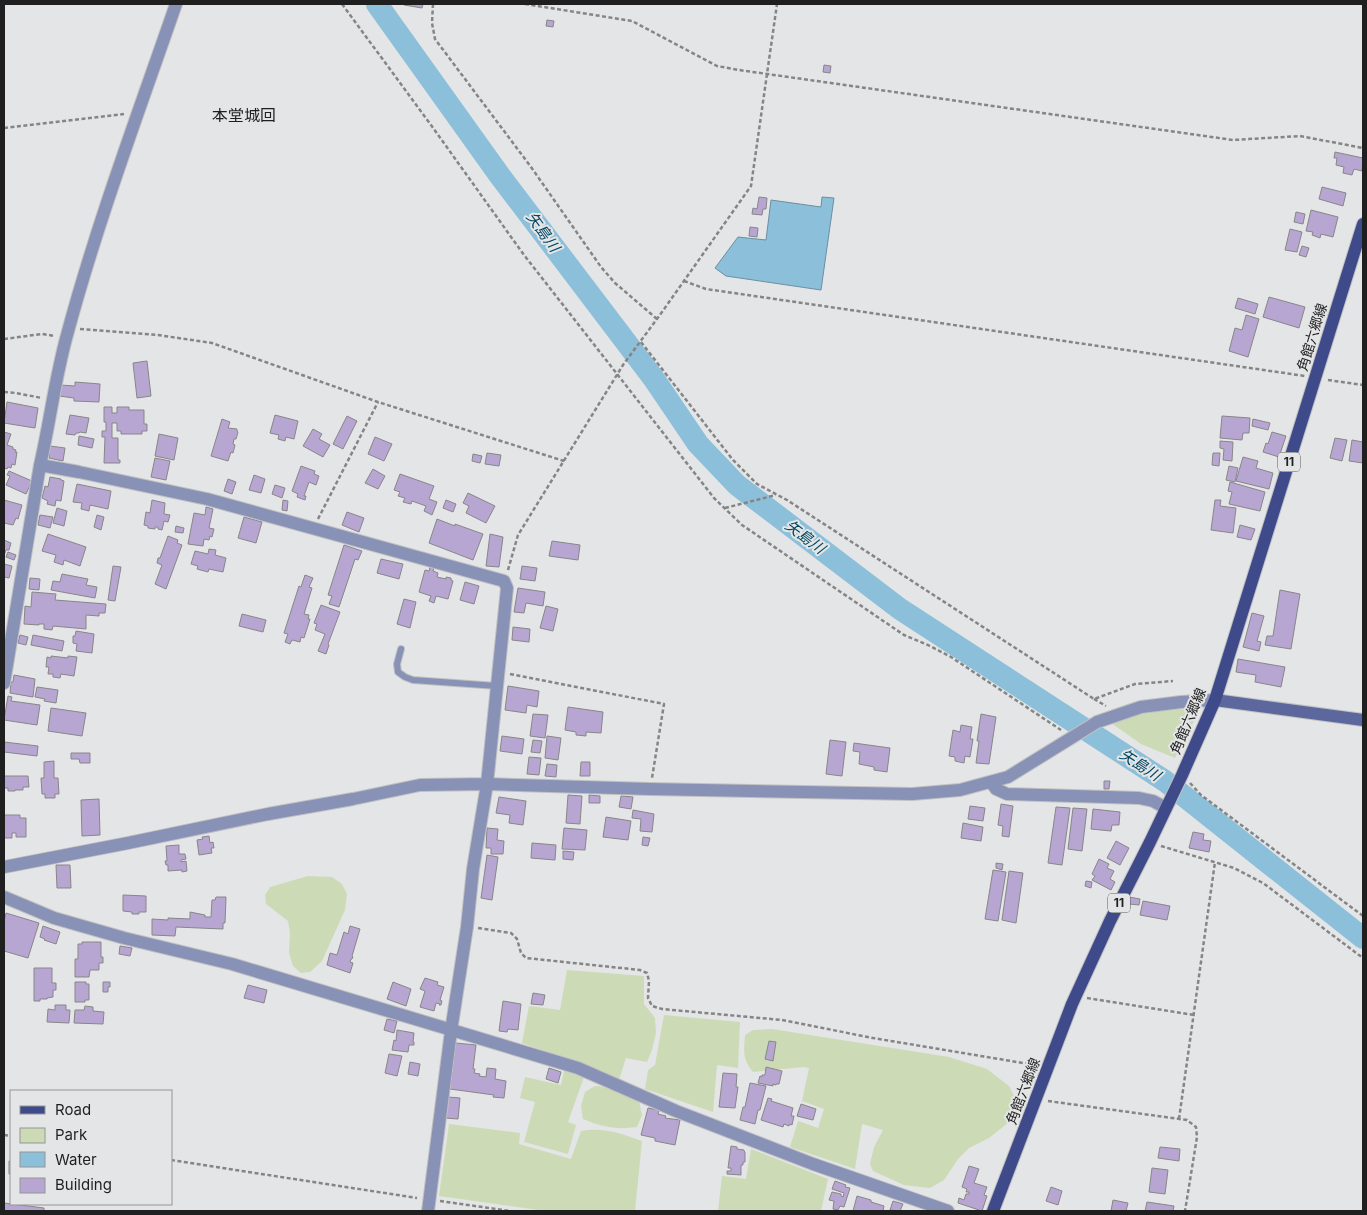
<svg xmlns="http://www.w3.org/2000/svg" width="1367" height="1215" font-family="Inter,'Noto Sans JP',sans-serif">
<style>
.green{fill:#ccdbb5}
.water{fill:#8cbfd9;stroke:#6b8fa1}
.lines{fill:none;stroke-linecap:round;stroke-linejoin:round}
.river{stroke:#8cbfd9;stroke-width:22}
.building{fill:#b8a6d2;stroke:#878688}
.lane-casing{stroke:#c1c1c2;stroke-width:8}
.street-casing{stroke:#c1c1c2;stroke-width:14}
.secondary-casing{stroke:#c1c1c2;stroke-width:14}
.primary-casing{stroke:#c1c1c2;stroke-width:14}
.path{stroke:#858586;stroke-width:2.5;stroke-dasharray:4 2.5;stroke-linecap:butt}
.lane{stroke:#8891b6;stroke-width:6}
.street{stroke:#8891b6;stroke-width:12}
.secondary{stroke:#5c689d;stroke-width:12}
.primary{stroke:#3f4a8a;stroke-width:12}
.labels{text-anchor:middle;stroke-width:4;stroke-linejoin:round;paint-order:stroke}
.shield{fill:#e4e5e6;stroke:#5a5a5b;stroke-width:1}
.shield-label{font-size:12px;font-weight:bold;fill:#1f1f1f}
.street-label{font-size:14px;fill:#1f1f1f;stroke:#e4e5e6}
.water-label{font-size:15px;font-style:italic;fill:#004661;stroke:#e4e5e6}
.quarter-label{font-size:16px;fill:#1f1f1f;stroke:#e4e5e6}
</style>
<rect width="100%" height="100%" fill="#e4e5e6"/>
<path class="green" d="M 1187,707 C 1193,710 1195,713 1195,719 L 1175,758 L 1141,744 L 1111,723 L 1144,712 Z
M 308,876 L 332,877 L 342,884 L 347,894 L 345,910 L 322,961 L 310,972 L 301,973 L 293,966 L 289,953 L 290,933 L 288,921 L 266,904 L 265,895 L 270,887 Z
M 567,970 L 644,976 L 644,1004 L 655,1018 L 656,1033 L 652,1050 L 647,1062 L 626,1058 L 619,1080 L 588,1066 L 522,1043 L 529,1006 L 560,1010 Z
M 664,1015 L 740,1022 L 738,1068 L 717,1065 L 713,1112 L 645,1089 L 648,1070 L 655,1065 Z
M 772,1029 L 949,1057 L 987,1069 L 1009,1086 L 1017,1101 L 1008,1123 L 989,1138 L 969,1148 L 958,1159 L 944,1180 L 930,1188 L 904,1185 L 873,1171 L 870,1164 L 874,1147 L 883,1130 L 862,1124 L 855,1169 L 790,1147 L 798,1121 L 818,1128 L 824,1109 L 802,1101 L 809,1068 L 804,1067 L 753,1072 C 742,1059 744,1051 745,1035 L 753,1030 Z
M 564,1071 L 584,1077 L 568,1122 L 576,1125 L 568,1154 L 524,1142 L 535,1102 L 520,1098 L 525,1077 L 561,1085 Z
M 595,1086 L 599,1086 L 638,1097 L 642,1115 L 637,1127 C 616,1130 602,1127 583,1119 L 581,1106 L 585,1092 Z
M 449,1124 L 520,1133 L 519,1144 L 571,1159 L 581,1131 C 604,1127 620,1133 642,1141 L 635,1211 L 546,1211 L 439,1196 Z
M 751,1149 L 828,1179 L 821,1211 L 718,1211 L 722,1176 L 746,1179 Z"/>
<path class="water" d="M 822,197 L 834,198 L 821,290 L 726,276 L 715,268 L 738,237 L 766,240 L 771,200 L 821,207 Z"/>
<g class="lines">
<path class="river" d="M 377,4 L 500,176 L 654,379 L 698,444 L 737,485 L 900,609 L 1165,781 L 1363,938"/>
</g>
<path class="building" d="M 405,4 L 423,4 L 422,8 L 404,5 Z
M 547,20 L 554,21 L 553,27 L 546,26 Z
M 824,65 L 831,66 L 830,73 L 823,72 Z
M 1335,152 L 1363,158 L 1362,171 L 1354,169 L 1352,175 L 1343,173 L 1344,167 L 1336,165 L 1337,158 L 1334,158 Z
M 1322,187 L 1346,193 L 1343,206 L 1319,199 Z
M 759,197 L 767,198 L 766,209 L 763,209 L 762,215 L 752,214 L 753,208 L 757,209 Z
M 1311,210 L 1338,217 L 1333,237 L 1321,234 L 1320,238 L 1312,235 L 1313,232 L 1306,231 Z
M 1296,212 L 1305,214 L 1303,224 L 1294,222 Z
M 750,227 L 758,228 L 757,237 L 749,236 Z
M 1290,229 L 1302,232 L 1297,252 L 1285,250 Z
M 1302,246 L 1309,248 L 1306,257 L 1299,255 Z
M 1269,297 L 1305,307 L 1299,328 L 1263,317 Z
M 1238,298 L 1258,304 L 1255,314 L 1235,308 Z
M 1246,315 L 1259,319 L 1248,357 L 1229,351 L 1235,328 L 1242,330 Z
M 147,361 L 151,396 L 137,398 L 133,363 Z
M 75,382 L 100,384 L 99,402 L 74,401 L 74,398 L 59,396 L 60,385 L 75,386 Z
M 7,402 L 38,408 L 35,428 L 4,423 Z
M 104,407 L 112,407 L 112,413 L 117,413 L 117,407 L 129,407 L 129,410 L 144,410 L 144,424 L 147,424 L 147,431 L 142,431 L 142,434 L 121,434 L 121,431 L 117,431 L 117,423 L 112,423 L 112,438 L 118,438 L 118,460 L 120,460 L 120,463 L 104,463 L 105,437 L 102,437 L 102,431 L 106,431 L 106,422 L 104,422 Z
M 70,415 L 89,418 L 86,433 L 80,432 L 79,433 L 76,433 L 75,435 L 66,434 Z
M 275,415 L 298,421 L 294,439 L 286,437 L 285,441 L 278,439 L 279,435 L 270,433 Z
M 347,416 L 357,421 L 343,449 L 333,444 Z
M 1222,416 L 1250,418 L 1249,433 L 1243,433 L 1242,440 L 1220,438 Z
M 222,419 L 230,422 L 228,428 L 237,429 L 237,431 L 238,432 L 236,439 L 234,439 L 233,444 L 235,445 L 233,453 L 231,452 L 228,461 L 211,456 Z
M 1253,419 L 1270,423 L 1268,430 L 1252,426 Z
M 313,429 L 322,434 L 319,439 L 330,445 L 323,457 L 303,446 Z
M 4,432 L 11,434 L 7,445 L 13,447 L 13,449 L 16,450 L 15,452 L 17,452 L 15,465 L 12,464 L 11,468 L 8,467 L 7,469 L 4,468 Z
M 1272,432 L 1286,436 L 1279,457 L 1263,452 L 1266,443 L 1268,444 Z
M 159,434 L 178,438 L 174,460 L 155,456 Z
M 79,436 L 94,439 L 92,448 L 78,445 Z
M 375,437 L 392,444 L 384,461 L 368,454 Z
M 1335,438 L 1347,440 L 1342,461 L 1330,458 Z
M 1352,440 L 1363,442 L 1363,467 L 1363,463 L 1349,461 Z
M 1220,441 L 1233,442 L 1232,461 L 1223,460 L 1224,449 L 1220,448 Z
M 50,446 L 65,448 L 63,461 L 49,458 Z
M 487,453 L 501,455 L 499,466 L 485,464 Z
M 1213,453 L 1220,453 L 1219,466 L 1212,465 Z
M 473,454 L 482,456 L 480,463 L 472,461 Z
M 1243,457 L 1258,461 L 1256,468 L 1273,473 L 1269,489 L 1236,481 Z
M 155,458 L 170,461 L 166,480 L 151,477 Z
M 301,466 L 315,471 L 314,474 L 319,476 L 316,485 L 309,482 L 304,496 L 306,496 L 305,500 L 297,497 L 298,494 L 292,491 Z
M 1229,466 L 1238,468 L 1235,482 L 1226,480 Z
M 373,469 L 385,476 L 378,489 L 365,483 Z
M 9,471 L 32,481 L 26,494 L 6,485 L 10,476 L 7,475 Z
M 400,474 L 434,486 L 429,499 L 437,502 L 432,515 L 424,511 L 426,506 L 412,501 L 411,504 L 403,502 L 405,498 L 398,496 L 400,492 L 394,490 Z
M 254,475 L 265,479 L 261,493 L 249,490 Z
M 50,477 L 61,479 L 61,480 L 64,481 L 61,501 L 56,500 L 55,506 L 47,504 L 48,501 L 42,498 L 45,486 L 48,487 Z
M 228,479 L 236,482 L 232,494 L 224,491 Z
M 1230,482 L 1265,492 L 1260,511 L 1229,504 L 1232,492 L 1228,491 Z
M 77,484 L 111,491 L 108,509 L 90,505 L 89,511 L 81,509 L 82,503 L 73,502 Z
M 275,485 L 285,488 L 282,498 L 272,494 Z
M 468,493 L 495,506 L 486,523 L 466,513 L 469,506 L 463,503 Z
M 4,500 L 22,505 L 18,519 L 16,518 L 13,525 L 4,523 Z
M 152,500 L 165,503 L 164,514 L 170,515 L 168,522 L 164,521 L 162,530 L 158,529 L 158,527 L 155,527 L 155,529 L 148,528 L 148,526 L 144,525 L 146,512 L 150,513 Z
M 283,500 L 288,501 L 287,511 L 282,510 Z
M 446,500 L 456,504 L 453,512 L 443,508 Z
M 1215,500 L 1221,500 L 1220,506 L 1236,508 L 1233,533 L 1211,530 Z
M 206,507 L 213,509 L 209,528 L 214,529 L 212,537 L 210,536 L 209,540 L 204,539 L 203,546 L 188,544 L 194,513 L 205,515 Z
M 57,508 L 67,511 L 64,526 L 53,523 Z
M 347,512 L 364,518 L 359,532 L 342,525 Z
M 40,515 L 53,517 L 50,528 L 38,525 Z
M 97,515 L 104,517 L 101,530 L 94,527 Z
M 244,517 L 262,522 L 256,543 L 238,538 Z
M 437,519 L 455,526 L 455,524 L 483,534 L 473,560 L 429,543 Z
M 1240,525 L 1255,529 L 1251,540 L 1237,537 Z
M 176,526 L 184,528 L 183,533 L 175,532 Z
M 48,534 L 86,547 L 80,566 L 64,560 L 63,565 L 54,562 L 56,555 L 42,551 Z
M 490,534 L 503,537 L 499,567 L 486,566 Z
M 168,536 L 178,540 L 177,543 L 182,545 L 166,589 L 155,584 L 162,565 L 157,563 L 158,558 L 160,558 Z
M 4,540 L 11,543 L 9,550 L 6,550 L 4,556 Z
M 552,541 L 580,545 L 578,560 L 549,556 Z
M 344,545 L 362,551 L 358,560 L 355,559 L 339,607 L 329,604 L 332,596 L 328,595 Z
M 209,549 L 216,550 L 215,555 L 226,558 L 223,572 L 209,569 L 208,572 L 197,569 L 198,566 L 191,564 L 195,551 L 208,554 Z
M 8,552 L 16,555 L 14,560 L 6,557 Z
M 381,559 L 403,564 L 399,579 L 377,573 Z
M 4,564 L 12,566 L 9,578 L 4,577 Z
M 113,566 L 121,567 L 115,601 L 108,600 Z
M 522,566 L 537,568 L 535,581 L 520,579 Z
M 430,567 L 434,568 L 433,571 L 438,573 L 437,577 L 446,579 L 446,577 L 451,578 L 451,580 L 453,581 L 448,599 L 436,596 L 434,603 L 429,601 L 431,596 L 419,592 L 425,570 L 429,571 Z
M 62,574 L 88,579 L 86,585 L 97,587 L 95,598 L 51,590 L 53,581 L 60,582 Z
M 305,575 L 313,578 L 309,587 L 312,588 L 304,614 L 309,615 L 308,619 L 310,619 L 304,638 L 301,637 L 300,642 L 292,640 L 290,644 L 285,642 L 288,634 L 284,633 L 299,586 L 301,587 Z
M 30,578 L 40,579 L 39,590 L 29,589 Z
M 465,582 L 479,586 L 474,604 L 460,600 Z
M 518,588 L 545,592 L 543,606 L 526,603 L 524,613 L 514,612 Z
M 1280,590 L 1300,594 L 1291,649 L 1265,645 L 1267,636 L 1273,636 Z
M 32,592 L 56,594 L 55,600 L 106,604 L 105,613 L 99,613 L 99,616 L 86,615 L 86,629 L 53,626 L 52,630 L 44,629 L 44,624 L 39,624 L 39,625 L 24,624 L 25,606 L 31,607 Z
M 404,599 L 416,602 L 410,628 L 397,624 Z
M 321,605 L 340,612 L 328,644 L 329,645 L 326,654 L 318,651 L 325,634 L 315,630 L 317,624 L 314,623 Z
M 546,606 L 558,609 L 553,631 L 540,628 Z
M 1252,613 L 1264,616 L 1257,641 L 1261,642 L 1259,651 L 1243,647 Z
M 242,614 L 266,620 L 263,632 L 239,626 Z
M 513,627 L 530,629 L 529,642 L 512,640 Z
M 76,631 L 94,634 L 92,653 L 76,651 L 77,644 L 73,643 L 73,636 L 75,636 Z
M 20,635 L 28,637 L 26,645 L 18,643 Z
M 33,635 L 64,641 L 62,651 L 31,645 Z
M 51,656 L 68,658 L 68,656 L 77,657 L 74,676 L 61,674 L 60,678 L 53,677 L 53,674 L 48,674 L 49,667 L 46,667 L 47,657 L 51,658 Z
M 1238,659 L 1285,667 L 1281,687 L 1255,682 L 1256,675 L 1236,672 Z
M 14,675 L 35,679 L 33,697 L 10,693 L 11,682 L 13,682 Z
M 508,686 L 539,691 L 537,707 L 527,705 L 526,713 L 505,710 Z
M 37,687 L 58,690 L 56,703 L 44,701 L 45,699 L 35,697 Z
M 8,696 L 12,697 L 11,701 L 40,705 L 37,725 L 4,720 Z
M 568,707 L 603,712 L 601,733 L 586,732 L 586,736 L 576,735 L 576,732 L 565,730 Z
M 51,708 L 86,713 L 82,736 L 48,731 Z
M 533,714 L 548,715 L 545,738 L 530,736 Z
M 981,714 L 996,717 L 989,764 L 976,763 L 979,741 L 977,741 Z
M 961,725 L 972,727 L 970,739 L 973,739 L 970,757 L 965,756 L 964,763 L 955,761 L 955,757 L 949,756 L 953,730 L 960,732 Z
M 502,736 L 524,739 L 522,754 L 500,751 Z
M 547,736 L 561,738 L 558,760 L 545,758 Z
M 533,740 L 542,741 L 540,753 L 531,752 Z
M 830,740 L 846,742 L 842,776 L 826,774 Z
M 4,742 L 38,746 L 37,756 L 4,752 Z
M 854,743 L 890,748 L 887,772 L 874,770 L 874,767 L 859,764 L 860,752 L 853,751 Z
M 71,753 L 90,753 L 90,763 L 80,763 L 79,759 L 71,759 Z
M 529,757 L 541,758 L 539,775 L 527,774 Z
M 54,761 L 54,778 L 58,778 L 59,794 L 55,794 L 55,798 L 45,798 L 45,794 L 42,794 L 41,778 L 44,778 L 44,762 Z
M 581,762 L 590,762 L 590,776 L 580,776 Z
M 547,764 L 557,765 L 556,777 L 545,776 Z
M 4,776 L 28,776 L 29,787 L 23,787 L 23,790 L 15,790 L 15,791 L 8,791 L 8,788 L 4,788 Z
M 1104,781 L 1110,781 L 1109,789 L 1104,789 Z
M 568,795 L 582,796 L 580,824 L 566,823 Z
M 589,795 L 600,796 L 600,803 L 589,803 Z
M 621,796 L 633,797 L 631,809 L 619,807 Z
M 499,797 L 526,801 L 523,825 L 509,823 L 510,815 L 496,813 Z
M 99,799 L 100,835 L 82,836 L 81,800 Z
M 1001,804 L 1013,806 L 1009,837 L 1002,836 L 1003,826 L 998,825 Z
M 970,806 L 985,808 L 983,821 L 968,819 Z
M 1056,807 L 1070,808 L 1062,865 L 1048,863 Z
M 1073,808 L 1087,809 L 1082,851 L 1068,849 Z
M 1093,809 L 1120,812 L 1119,825 L 1112,825 L 1111,831 L 1091,829 Z
M 633,810 L 654,814 L 652,832 L 640,831 L 641,819 L 632,818 Z
M 4,815 L 20,815 L 20,818 L 26,818 L 26,837 L 16,837 L 16,833 L 12,833 L 12,838 L 4,838 Z
M 606,817 L 631,821 L 628,840 L 603,837 Z
M 963,823 L 983,827 L 981,841 L 961,838 Z
M 487,828 L 498,829 L 497,840 L 504,841 L 503,854 L 491,854 L 491,848 L 486,848 Z
M 564,828 L 587,830 L 585,850 L 562,849 Z
M 1193,832 L 1204,834 L 1203,840 L 1211,841 L 1209,852 L 1189,848 Z
M 209,836 L 210,843 L 213,842 L 214,848 L 211,848 L 212,853 L 199,855 L 197,840 L 203,839 L 202,837 Z
M 643,837 L 650,838 L 648,846 L 642,845 Z
M 1116,841 L 1129,848 L 1120,865 L 1107,858 Z
M 532,843 L 556,845 L 555,860 L 531,858 Z
M 179,845 L 179,854 L 185,854 L 186,859 L 181,860 L 181,862 L 186,861 L 187,871 L 182,872 L 182,870 L 168,871 L 168,865 L 166,865 L 165,861 L 167,861 L 166,846 Z
M 563,851 L 574,852 L 573,860 L 563,859 Z
M 487,855 L 498,857 L 492,900 L 481,898 Z
M 1099,859 L 1109,864 L 1107,868 L 1114,871 L 1110,879 L 1115,882 L 1111,890 L 1092,880 L 1095,876 L 1092,874 Z
M 996,863 L 1003,864 L 1002,870 L 996,868 Z
M 56,865 L 70,865 L 71,888 L 57,888 Z
M 993,870 L 1006,872 L 998,921 L 985,919 Z
M 1009,871 L 1023,873 L 1016,923 L 1002,920 Z
M 1086,881 L 1092,882 L 1091,888 L 1085,886 Z
M 123,895 L 146,896 L 146,912 L 139,912 L 139,914 L 132,914 L 132,912 L 123,911 Z
M 216,897 L 226,897 L 225,923 L 223,923 L 223,929 L 176,927 L 175,936 L 152,935 L 152,919 L 168,920 L 168,918 L 190,919 L 190,912 L 205,915 L 205,917 L 211,917 L 212,900 L 215,900 Z
M 1129,897 L 1140,899 L 1139,905 L 1129,904 Z
M 1143,901 L 1170,906 L 1167,920 L 1140,915 Z
M 6,913 L 39,923 L 28,958 L 4,951 L 4,921 Z
M 43,926 L 60,932 L 56,944 L 44,940 L 45,939 L 40,937 Z
M 350,926 L 360,929 L 352,956 L 353,957 L 352,959 L 351,959 L 350,962 L 353,963 L 350,973 L 327,965 L 330,953 L 337,955 L 344,932 L 348,934 Z
M 82,942 L 101,942 L 101,957 L 103,957 L 103,963 L 99,963 L 99,970 L 90,970 L 89,977 L 75,977 L 75,959 L 78,959 L 78,944 L 82,944 Z
M 120,946 L 132,948 L 130,956 L 119,954 Z
M 34,968 L 52,968 L 52,983 L 56,983 L 56,990 L 53,990 L 53,997 L 47,998 L 47,999 L 40,999 L 40,1001 L 34,1001 Z
M 425,978 L 438,982 L 437,985 L 444,987 L 440,1000 L 442,1001 L 441,1005 L 439,1005 L 440,1004 L 436,1003 L 434,1011 L 420,1007 L 425,991 L 420,989 Z
M 75,982 L 86,982 L 86,984 L 89,984 L 89,1000 L 85,1000 L 85,1002 L 75,1002 Z
M 103,982 L 110,982 L 110,987 L 108,987 L 108,992 L 103,992 Z
M 393,982 L 411,989 L 406,1006 L 387,999 Z
M 248,985 L 267,990 L 264,1003 L 244,998 Z
M 533,993 L 545,995 L 543,1005 L 531,1004 Z
M 503,1001 L 521,1004 L 518,1030 L 508,1029 L 507,1032 L 499,1031 Z
M 55,1005 L 66,1005 L 66,1010 L 70,1010 L 69,1023 L 47,1022 L 48,1009 L 55,1010 Z
M 85,1006 L 93,1007 L 93,1011 L 104,1012 L 103,1024 L 74,1023 L 75,1010 L 84,1010 Z
M 387,1019 L 397,1021 L 394,1033 L 384,1030 Z
M 397,1030 L 414,1033 L 413,1042 L 414,1042 L 414,1045 L 409,1045 L 408,1052 L 392,1050 L 394,1040 L 396,1041 Z
M 769,1041 L 776,1042 L 773,1061 L 765,1059 Z
M 456,1043 L 476,1045 L 473,1069 L 475,1069 L 474,1073 L 480,1074 L 479,1076 L 486,1077 L 487,1068 L 496,1069 L 495,1079 L 506,1081 L 504,1098 L 493,1097 L 494,1095 L 450,1089 Z
M 389,1054 L 402,1056 L 397,1076 L 385,1073 Z
M 410,1062 L 420,1064 L 418,1076 L 408,1074 Z
M 766,1067 L 782,1071 L 779,1084 L 776,1084 L 776,1085 L 773,1084 L 773,1086 L 758,1083 L 760,1076 L 762,1077 L 762,1075 L 765,1075 Z
M 549,1068 L 561,1072 L 558,1083 L 546,1079 Z
M 723,1073 L 737,1074 L 736,1087 L 738,1087 L 735,1108 L 719,1107 Z
M 750,1083 L 766,1086 L 760,1110 L 758,1110 L 755,1124 L 740,1120 L 743,1107 L 745,1107 Z
M 448,1097 L 460,1098 L 458,1119 L 445,1118 Z
M 768,1098 L 772,1099 L 771,1101 L 793,1108 L 791,1116 L 794,1116 L 792,1125 L 790,1124 L 789,1126 L 784,1124 L 783,1127 L 761,1120 Z
M 801,1104 L 816,1109 L 813,1120 L 797,1116 Z
M 648,1108 L 659,1110 L 658,1114 L 666,1116 L 665,1118 L 680,1120 L 675,1145 L 655,1141 L 655,1138 L 641,1135 Z
M 731,1146 L 737,1147 L 737,1149 L 744,1150 L 744,1151 L 745,1152 L 745,1162 L 743,1162 L 743,1165 L 741,1165 L 741,1175 L 727,1174 L 727,1171 L 731,1171 L 731,1168 L 728,1168 Z
M 1160,1147 L 1180,1149 L 1179,1161 L 1158,1158 Z
M 9,1161 L 11,1161 L 11,1174 L 9,1174 Z
M 969,1166 L 979,1169 L 974,1183 L 987,1187 L 984,1195 L 987,1196 L 982,1211 L 958,1203 L 959,1198 L 964,1200 L 966,1194 L 969,1194 L 969,1192 L 966,1192 L 967,1189 L 962,1187 Z
M 1152,1168 L 1168,1170 L 1165,1194 L 1149,1192 Z
M 835,1181 L 846,1185 L 845,1187 L 850,1188 L 844,1207 L 840,1206 L 838,1210 L 833,1209 L 834,1201 L 829,1200 L 832,1192 L 841,1194 L 841,1196 L 843,1197 L 844,1193 L 832,1189 Z
M 1051,1187 L 1062,1191 L 1058,1205 L 1046,1201 Z
M 857,1196 L 871,1200 L 871,1202 L 884,1206 L 883,1211 L 853,1211 Z
M 1113,1200 L 1128,1203 L 1126,1211 L 1111,1211 Z
M 893,1201 L 903,1204 L 900,1211 L 890,1210 Z
M 1147,1202 L 1174,1206 L 1173,1211 L 1145,1211 Z
M 4,1203 L 44,1208 L 44,1211 L 4,1211 Z"/>
<g class="lines">
<g class="lane-casing">
<path id="lane" d="M 401,649 L 397,664 L 398,672 L 405,677 L 413,680 L 497,686"/>
</g>
<g class="street-casing">
<path id="street" d="M 40,465 L 79,472 L 207,499 L 504,581 L 507,588 L 487,784 L 473,869 L 467,927 L 451,1031 L 428,1211
M 4,683 L 40,465 C 50,422 55,378 67,335 C 97,223 138,114 176,4
M 991,782 L 996,789 L 1007,794 L 1139,798 L 1153,801 L 1166,808
M 4,867 L 128,843 L 268,814 L 353,799 L 420,785 L 487,784 L 650,789 L 912,794 L 960,790 L 1008,777 L 1097,722 L 1141,707 L 1181,702 L 1215,700
M 4,897 L 54,918 L 124,938 L 232,964 L 578,1068 L 676,1111 L 813,1164 L 948,1211"/>
</g>
<g class="secondary-casing">
<path id="secondary" d="M 1215,700 L 1363,720"/>
</g>
<g class="primary-casing">
<path id="primary" d="M 993,1211 L 1072,1004 L 1110,921 L 1150,842 L 1182,775 L 1215,700 L 1363,224"/>
</g>
<path class="path" d="M 342,4 L 431,125 L 524,255 L 714,498 L 742,525 L 904,635 L 928,645 L 951,657 L 1061,730
M 433,4 L 432,23 L 435,39 L 531,167 L 601,267 L 615,283 L 657,319
M 525,4 L 632,21 L 717,66 L 739,70 L 1233,140 L 1300,136 L 1363,148
M 4,128 L 124,114
M 684,281 L 706,289 L 1305,376
M 80,329 L 158,335 L 212,343 L 378,402 L 564,461
M 4,339 L 42,334 L 55,336
M 641,342 L 733,460 L 757,484 L 787,500 L 1094,699 L 1135,684 L 1173,681
M 1328,380 L 1363,385
M 4,392 L 16,393 L 42,398
M 725,508 L 776,495
M 318,519 L 378,402
M 508,570 L 518,535 L 623,365 L 662,312 L 751,186 L 777,4
M 510,674 L 664,704 L 652,778
M 1094,699 L 1106,706
M 1190,783 L 1201,795 L 1363,916
M 1161,846 L 1234,868 L 1263,883 L 1363,958
M 478,928 L 511,933 L 517,939 L 521,953 L 526,958 L 640,970 L 647,973 L 649,981 L 648,998 L 652,1006 L 662,1009 L 782,1020 L 873,1038 L 1035,1065
M 1087,998 L 1194,1015
M 1048,1101 L 1187,1120 L 1196,1127 L 1197,1137 L 1185,1211
M 1179,1119 L 1215,862
M 4,1135 L 11,1136
M 171,1160 L 417,1198
M 440,1201 L 510,1211"/>
<use href="#lane" class="lane"/>
<use href="#street" class="street"/>
<use href="#secondary" class="secondary"/>
<use href="#primary" class="primary"/>
</g>
<g class="labels">
<g class="shield">
<rect x="1278" y="452.5" width="22" height="19" rx="4"/>
<rect x="1108" y="893.5" width="22" height="19" rx="4"/>
</g>
<g class="shield-label">
<text x="1289" y="466">11</text>
<text x="1119" y="907">11</text>
</g>
<g class="street-label">
<text transform="translate(1312 337) rotate(-73)" y="5">角館六郷線</text>
<text transform="translate(1188 721) rotate(-67)" y="5">角館六郷線</text>
<text transform="translate(1023 1091) rotate(-69)" y="5">角館六郷線</text>
</g>
<g class="water-label">
<text transform="translate(543 232) rotate(54)" y="5">矢島川</text>
<text transform="translate(805 537) rotate(37)" y="5">矢島川</text>
<text transform="translate(1140 765) rotate(33)" y="5">矢島川</text>
</g>
<g class="quarter-label">
<text x="244" y="121">本堂城回</text>
</g>
</g>
<rect width="1367" height="1215" fill="none" stroke="#1f1f1f" stroke-width="10"/>
<rect x="10" y="1090" width="162" height="115" fill="#e4e5e6" stroke="#959696"/>
<rect x="20" y="1106" width="25" height="8" fill="#3f4a8a" stroke="#959696"/>
<text x="55" y="1115" font-size="15" fill="#1f1f1f">Road</text>
<rect x="20" y="1128" width="25" height="15" fill="#ccdbb5" stroke="#959696"/>
<text x="55" y="1140" font-size="15" fill="#1f1f1f">Park</text>
<rect x="20" y="1152" width="25" height="15" fill="#8cbfd9" stroke="#959696"/>
<text x="55" y="1165" font-size="15" fill="#1f1f1f">Water</text>
<rect x="20" y="1178" width="25" height="15" fill="#b8a6d2" stroke="#959696"/>
<text x="55" y="1190" font-size="15" fill="#1f1f1f">Building</text>
</svg>
